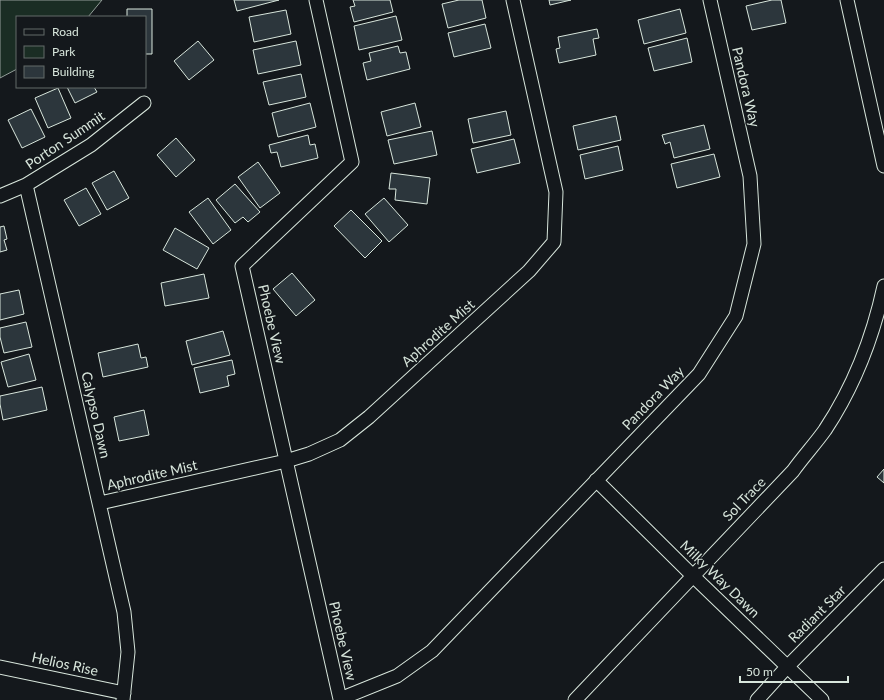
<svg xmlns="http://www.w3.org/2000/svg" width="884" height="700" font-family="Lato,sans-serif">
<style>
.green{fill:#1a2d24;stroke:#939e99}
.building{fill:#2c363c;stroke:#d8e6dc}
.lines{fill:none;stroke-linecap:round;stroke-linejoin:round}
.street-casing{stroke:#d8e6dc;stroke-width:15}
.street{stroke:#14181c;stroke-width:13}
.labels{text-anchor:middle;stroke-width:3;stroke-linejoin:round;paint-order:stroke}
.street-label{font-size:14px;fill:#d8e6dc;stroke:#14181c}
</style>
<rect width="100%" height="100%" fill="#14181c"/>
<path class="green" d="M 0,0 L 102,0 L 88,17 L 17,17 L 17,69 L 0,78 Z"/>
<path class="building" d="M 234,0 L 279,0 L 237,11 Z
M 353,0 L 390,0 L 393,12 L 354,22 L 350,7 L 355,6 Z
M 459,0 L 482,0 L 486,18 L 448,28 L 442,4 Z
M 549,0 L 571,0 L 550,5 Z
M 772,0 L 781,0 L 786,23 L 752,30 L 746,6 Z
M 127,9 L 152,9 L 152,54 L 145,54 L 145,17 L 127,17 Z
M 680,9 L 686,33 L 644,44 L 638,20 Z
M 286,10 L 291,34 L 254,42 L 249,17 Z
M 396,16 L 402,40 L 359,50 L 354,26 Z
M 485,24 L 491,48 L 454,57 L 448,33 Z
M 597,29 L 599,38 L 593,39 L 596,55 L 559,63 L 556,49 L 560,48 L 558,37 Z
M 687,38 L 692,62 L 654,71 L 648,48 Z
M 198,41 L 214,60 L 189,80 L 174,61 Z
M 296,41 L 301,65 L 258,74 L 253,50 Z
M 398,46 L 400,53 L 406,52 L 410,69 L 367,80 L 363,63 L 371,61 L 369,53 Z
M 301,74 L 306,97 L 269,105 L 263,82 Z
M 67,87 L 94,87 L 97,92 L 75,103 Z
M 58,88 L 71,118 L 48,128 L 35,98 Z
M 310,103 L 316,127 L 278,137 L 272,113 Z
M 415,103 L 421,127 L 387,136 L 381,112 Z
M 31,109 L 45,137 L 22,148 L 8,120 Z
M 506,111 L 511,135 L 473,143 L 468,119 Z
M 616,116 L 621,140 L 578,150 L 573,126 Z
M 704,125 L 710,149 L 674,158 L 670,142 L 665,144 L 662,135 Z
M 432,131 L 437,155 L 394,164 L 388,140 Z
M 308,135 L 310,145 L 315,144 L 318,158 L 281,167 L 277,152 L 271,153 L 269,145 Z
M 176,138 L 195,160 L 176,177 L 157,155 Z
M 514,139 L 520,163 L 477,173 L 471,149 Z
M 618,146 L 623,170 L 585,179 L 580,155 Z
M 714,154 L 720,177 L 677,188 L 671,164 Z
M 258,162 L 280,193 L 260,208 L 238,177 Z
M 114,171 L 129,198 L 107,210 L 92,183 Z
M 391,173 L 430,178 L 427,204 L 395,200 L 396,189 L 389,189 Z
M 235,184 L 260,212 L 248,222 L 243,217 L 235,223 L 216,200 Z
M 86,188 L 101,214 L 79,226 L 64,200 Z
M 208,198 L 231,230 L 213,244 L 189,212 Z
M 384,198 L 408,225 L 389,242 L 365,214 Z
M 351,210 L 382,241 L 365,258 L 334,226 Z
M 4,226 L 7,239 L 4,240 L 7,250 L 0,252 L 0,227 Z
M 175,228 L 209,248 L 197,269 L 163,250 Z
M 292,273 L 315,300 L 296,316 L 273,289 Z
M 204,274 L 209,298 L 165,306 L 161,283 Z
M 19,290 L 24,314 L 0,320 L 0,294 Z
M 26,322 L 32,347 L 4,353 L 0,337 L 0,328 Z
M 223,331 L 230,355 L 192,365 L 186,341 Z
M 138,344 L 141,358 L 146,357 L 148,367 L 103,377 L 98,353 Z
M 29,354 L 36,380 L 8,387 L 1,362 Z
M 232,360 L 235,374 L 227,376 L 229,386 L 200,393 L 194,368 Z
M 42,387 L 47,410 L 3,420 L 0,404 L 0,396 Z
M 144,410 L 149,435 L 119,441 L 114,417 Z
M 884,469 L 884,483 L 877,477 Z"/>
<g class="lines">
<g class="street-casing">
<path id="street" d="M 316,0 L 352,162 L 242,266 L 340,699 L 397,676 L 432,651 L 699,374 L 736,316 L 754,244 L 750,176 L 710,0
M 847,0 L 884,166
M 26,185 L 124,612 L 128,652 L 123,700
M 0,196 L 26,185 L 91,145 L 144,103
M 596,480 L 692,575 L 822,700
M 100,503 L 286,461 L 309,454 L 340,440 L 369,417 L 529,271 L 554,242 L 556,192 L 513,0
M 0,667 L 124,693
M 575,700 L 793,471 C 803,457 815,444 825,430 C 854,386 873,337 884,286
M 757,700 L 787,667 L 884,569"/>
</g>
<use href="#street" class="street"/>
</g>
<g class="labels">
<g class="street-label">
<text transform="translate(746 87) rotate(77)" y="5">Pandora Way</text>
<text transform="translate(65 140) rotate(-34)" y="5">Porton Summit</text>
<text transform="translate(272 324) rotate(77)" y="5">Phoebe View</text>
<text transform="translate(438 333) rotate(-42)" y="5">Aphrodite Mist</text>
<text transform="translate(653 398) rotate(-46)" y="5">Pandora Way</text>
<text transform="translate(96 415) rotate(77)" y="5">Calypso Dawn</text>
<text transform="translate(152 475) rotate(-13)" y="5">Aphrodite Mist</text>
<text transform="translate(744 499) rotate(-46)" y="5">Sol Trace</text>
<text transform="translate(720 579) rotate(44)" y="5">Milky Way Dawn</text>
<text transform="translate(817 614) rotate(-45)" y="5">Radiant Star</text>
<text transform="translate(343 641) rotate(77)" y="5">Phoebe View</text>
<text transform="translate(65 664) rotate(12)" y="5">Helios Rise</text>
</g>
</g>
<rect x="16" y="16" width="130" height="72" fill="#14181c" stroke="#626a69"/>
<rect x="24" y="29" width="20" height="6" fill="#14181c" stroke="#626a69"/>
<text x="52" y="36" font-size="12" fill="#d8e6dc">Road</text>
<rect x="24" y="46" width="20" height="12" fill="#1a2d24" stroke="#626a69"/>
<text x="52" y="56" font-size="12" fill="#d8e6dc">Park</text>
<rect x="24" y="66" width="20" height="12" fill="#2c363c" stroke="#626a69"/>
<text x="52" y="76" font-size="12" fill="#d8e6dc">Building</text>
<path d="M740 676v6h108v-6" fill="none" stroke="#d8e6dc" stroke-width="2"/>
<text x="746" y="676" font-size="12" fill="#d8e6dc" stroke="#14181c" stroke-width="3" paint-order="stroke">50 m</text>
</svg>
